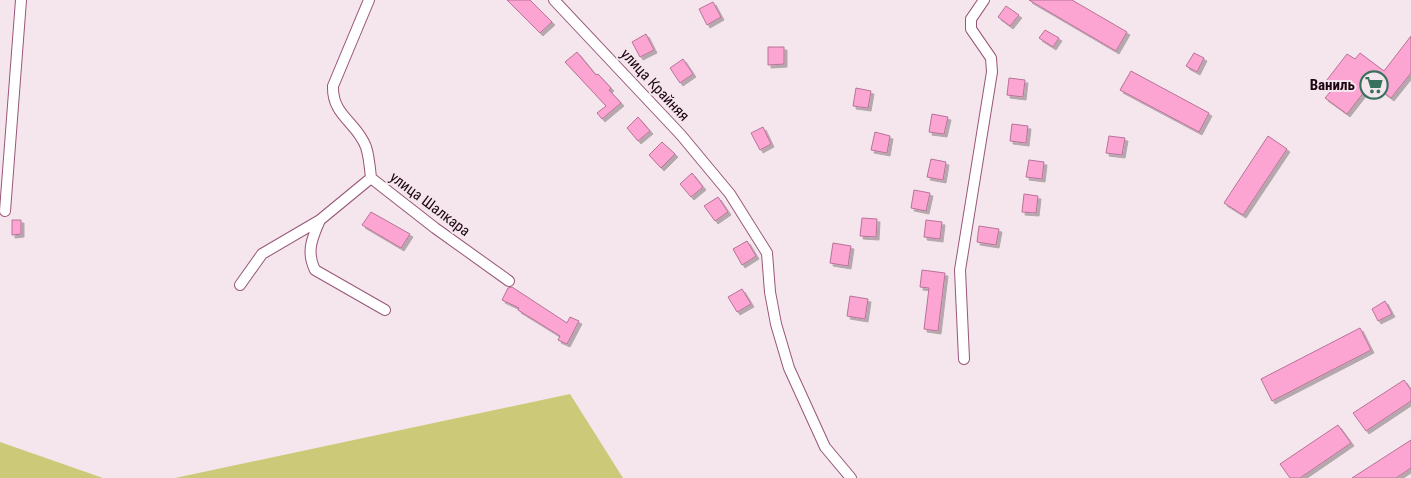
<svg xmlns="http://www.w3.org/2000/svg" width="1411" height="478" font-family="'Roboto Condensed',sans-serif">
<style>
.green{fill:#ccca79}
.building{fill:#fca5d2;stroke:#b87297;filter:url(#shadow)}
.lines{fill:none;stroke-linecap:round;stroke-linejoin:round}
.minor-casing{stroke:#985679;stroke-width:12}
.minor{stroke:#fff;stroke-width:10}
.labels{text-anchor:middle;stroke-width:4;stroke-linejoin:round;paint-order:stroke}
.street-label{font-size:15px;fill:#1d0512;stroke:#f5e5ec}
.poi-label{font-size:15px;font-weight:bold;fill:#1d0512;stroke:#f5e5ec;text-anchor:end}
</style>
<defs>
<filter id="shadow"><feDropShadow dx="3" dy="3" stdDeviation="0" flood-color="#0004"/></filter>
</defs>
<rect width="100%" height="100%" fill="#f5e5ec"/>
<path class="green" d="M 570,394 L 623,478 L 175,478 Z
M 0,442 L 103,478 L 0,478 Z"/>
<path class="building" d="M 507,0 L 530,0 L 552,22 L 540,33 Z
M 1029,0 L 1072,0 L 1127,32 L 1116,51 Z
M 713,2 L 721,17 L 707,25 L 699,9 Z
M 1006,6 L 1019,15 L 1010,26 L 998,17 Z
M 1045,30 L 1059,38 L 1053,47 L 1039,38 Z
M 646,34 L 654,50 L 640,57 L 632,42 Z
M 1411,36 L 1411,73 L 1391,98 L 1371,83 L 1347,114 L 1325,98 L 1331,91 L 1323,85 L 1347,54 L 1355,59 L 1360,53 L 1384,71 Z
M 768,47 L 784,47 L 784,64 L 768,65 Z
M 577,52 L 596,75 L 598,74 L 611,88 L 609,90 L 621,103 L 602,119 L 597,113 L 606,106 L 565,62 Z
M 1194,53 L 1204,58 L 1197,72 L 1186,66 Z
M 683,59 L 693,74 L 680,83 L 670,68 Z
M 1131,71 L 1209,113 L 1199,132 L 1120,90 Z
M 1009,78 L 1025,80 L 1023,97 L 1007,95 Z
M 856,88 L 871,91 L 868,108 L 853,106 Z
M 932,114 L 948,117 L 944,134 L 929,132 Z
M 638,117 L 650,131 L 638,141 L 627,128 Z
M 1012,124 L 1028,126 L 1026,143 L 1010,141 Z
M 763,127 L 771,144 L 760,150 L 751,133 Z
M 875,132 L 890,136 L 887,153 L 871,150 Z
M 1109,136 L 1125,138 L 1122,155 L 1106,153 Z
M 1268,136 L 1287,149 L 1243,215 L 1224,203 Z
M 662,142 L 675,154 L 661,168 L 649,155 Z
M 931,159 L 946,162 L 943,180 L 927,177 Z
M 1029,160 L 1044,162 L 1042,179 L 1026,177 Z
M 692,173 L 703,187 L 691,197 L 680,184 Z
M 914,190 L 930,193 L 926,211 L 911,208 Z
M 1024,194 L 1038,196 L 1036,213 L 1022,212 Z
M 718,197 L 728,212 L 715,221 L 704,206 Z
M 371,212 L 410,234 L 401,248 L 362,225 Z
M 862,218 L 877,219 L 876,237 L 860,236 Z
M 12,220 L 21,220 L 21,234 L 12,235 Z
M 926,220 L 942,222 L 940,239 L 924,237 Z
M 979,226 L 999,229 L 996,245 L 977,242 Z
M 747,241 L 756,256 L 742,265 L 733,249 Z
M 833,243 L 851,246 L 848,266 L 830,263 Z
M 922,270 L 945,273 L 938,331 L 924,329 L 929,288 L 920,287 Z
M 512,287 L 567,323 L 570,317 L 579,321 L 567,344 L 558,340 L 560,336 L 518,310 L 519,308 L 502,300 L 508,288 Z
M 742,289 L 751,304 L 737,312 L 728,297 Z
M 850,296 L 868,299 L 865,319 L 847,316 Z
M 1385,301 L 1392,314 L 1378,321 L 1372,309 Z
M 1360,328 L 1371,350 L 1272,401 L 1261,379 Z
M 1404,380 L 1411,390 L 1411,401 L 1366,431 L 1353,413 Z
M 1338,425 L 1351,443 L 1300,478 L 1290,478 L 1280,464 Z
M 1411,440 L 1411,468 L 1396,478 L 1352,478 Z"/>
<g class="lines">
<g class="minor-casing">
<path id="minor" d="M 369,0 L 333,86 C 332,116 357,122 366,147 C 369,156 370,168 371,178 L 435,228 L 509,281
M 554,0 L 681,135 L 730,194 L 767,253 L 770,292 L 776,324 L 789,368 L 825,447 L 851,478
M 5,211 L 21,0
M 320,220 C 312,238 306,252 315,270 L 385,310
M 240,285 L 262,254 L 320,220 L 371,178
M 964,359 L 960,270 L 992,72 L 991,58 L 971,29 L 971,19 L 984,0"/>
</g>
<use href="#minor" class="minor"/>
</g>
<defs>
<g id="supermarket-ring" transform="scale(1.4375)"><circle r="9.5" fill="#f5e5ec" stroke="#36725d" stroke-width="1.5"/><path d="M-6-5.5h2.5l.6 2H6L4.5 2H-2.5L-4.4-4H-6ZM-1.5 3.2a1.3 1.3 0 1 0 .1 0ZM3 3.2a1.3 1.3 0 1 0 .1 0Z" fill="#36725d"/></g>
</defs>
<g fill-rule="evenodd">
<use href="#supermarket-ring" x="1374" y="85"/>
</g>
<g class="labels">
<g class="street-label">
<text transform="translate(655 85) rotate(47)" y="5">улица Крайняя</text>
<text transform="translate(430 204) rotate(37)" y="5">улица Шалкара</text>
</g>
<g class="poi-label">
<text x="1355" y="90">Ваниль</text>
</g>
</g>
</svg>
